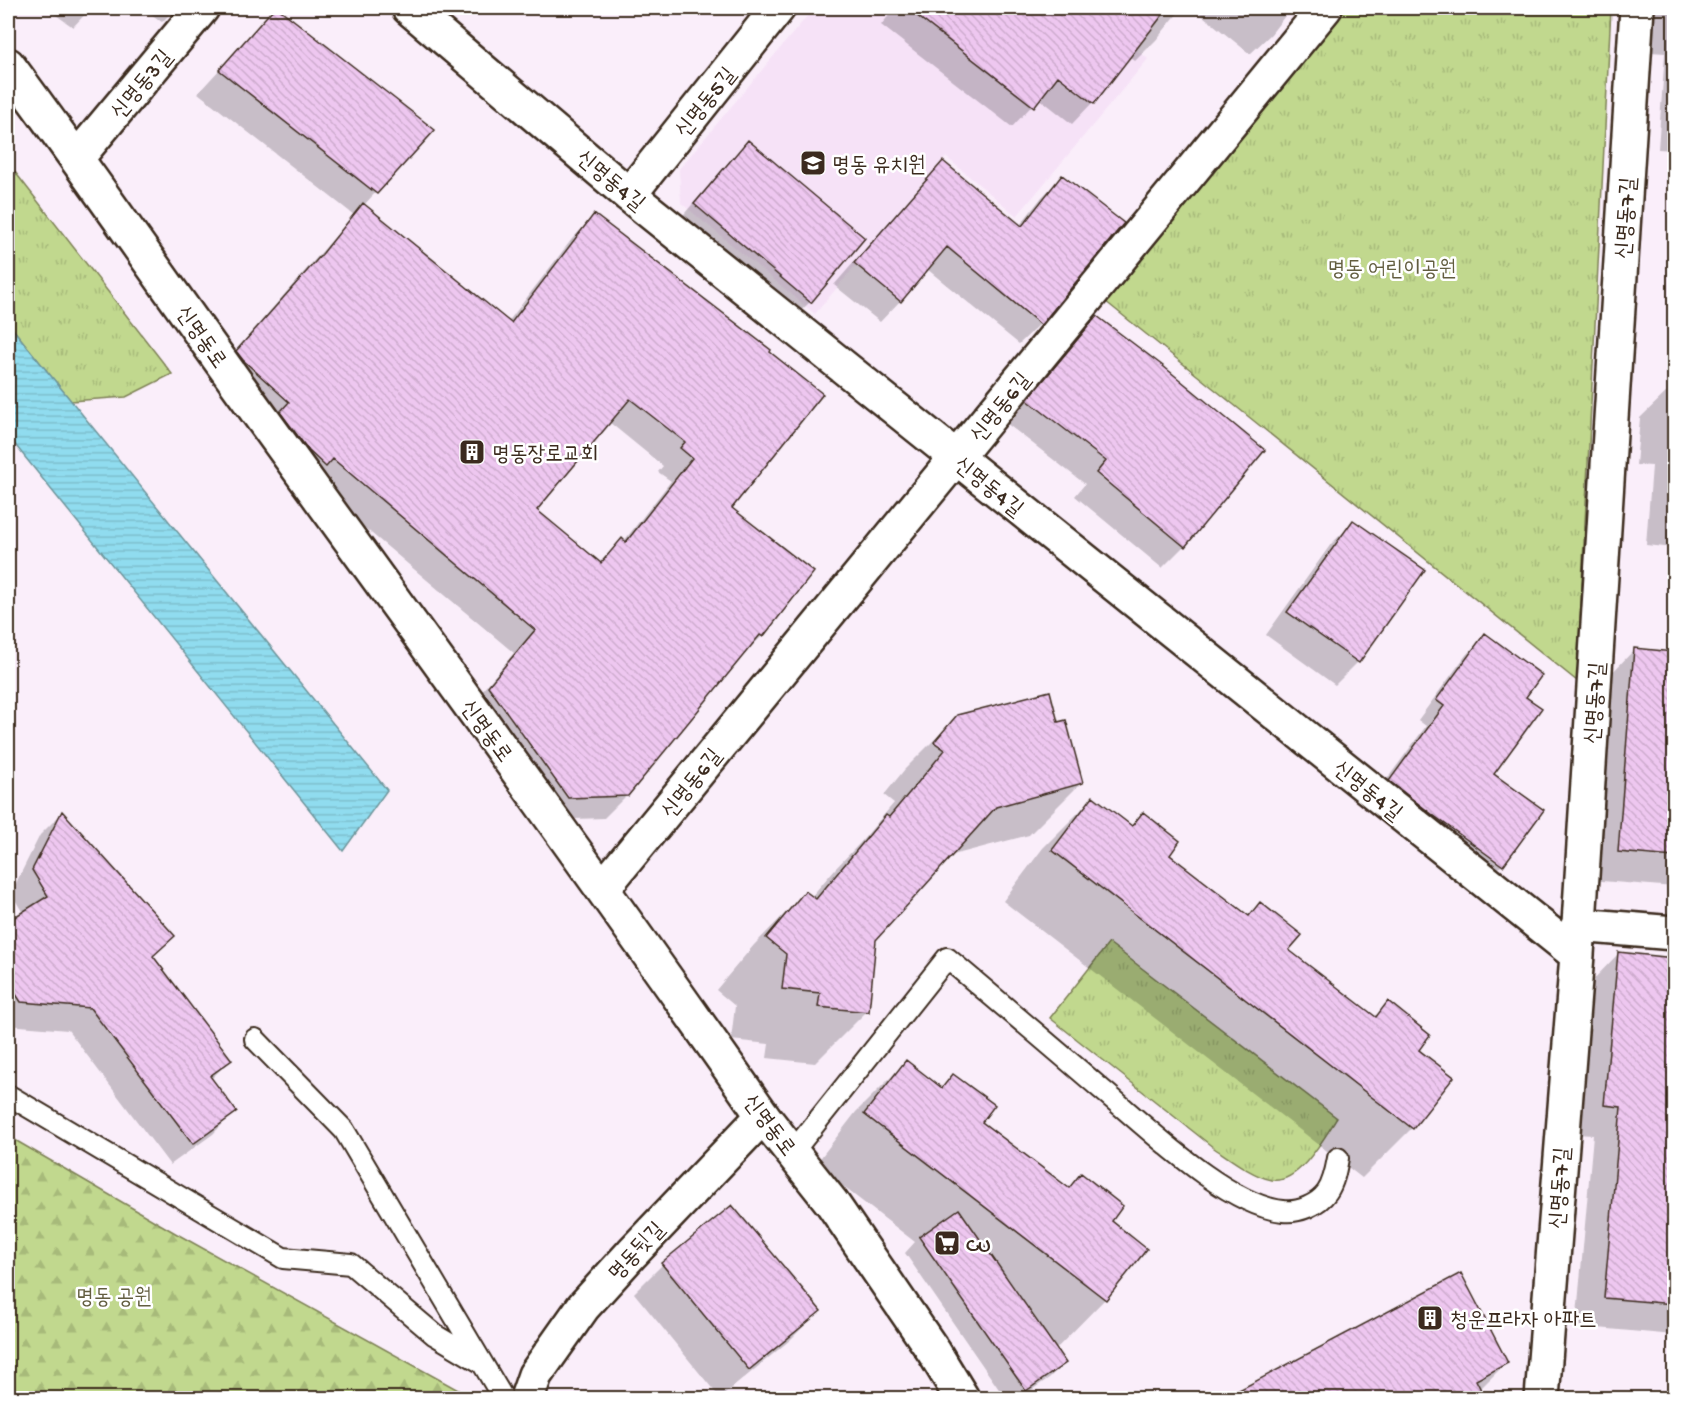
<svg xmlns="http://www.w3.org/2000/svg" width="1682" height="1406" font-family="'Gochi Hand','Poor Story',sans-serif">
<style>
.built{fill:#f6e2f7}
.grass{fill:url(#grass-tufts);stroke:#7e8156;stroke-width:1.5}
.forest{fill:url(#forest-firs);stroke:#7e8156;stroke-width:1.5}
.water{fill:url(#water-rules);stroke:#6e959b;stroke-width:1.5}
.shadow{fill:#0003;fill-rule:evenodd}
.building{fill:url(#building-back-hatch);stroke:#3b2a1e;stroke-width:1.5;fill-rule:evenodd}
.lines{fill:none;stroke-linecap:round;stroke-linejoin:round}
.lane-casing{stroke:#3b2a1e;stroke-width:24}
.street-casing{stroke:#3b2a1e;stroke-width:38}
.secondary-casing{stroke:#3b2a1e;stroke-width:38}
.lane{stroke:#fff;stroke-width:20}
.street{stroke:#fff;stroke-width:33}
.secondary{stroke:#fff;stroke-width:33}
.labels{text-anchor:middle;stroke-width:5;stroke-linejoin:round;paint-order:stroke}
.street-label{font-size:22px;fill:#3b2a1e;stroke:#fff}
.poi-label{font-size:22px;fill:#3b2a1e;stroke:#fff;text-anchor:start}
.park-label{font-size:22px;fill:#635e40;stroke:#fff}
</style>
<defs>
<pattern id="grass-tufts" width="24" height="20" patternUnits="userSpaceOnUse" patternTransform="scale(1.5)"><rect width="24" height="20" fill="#c1d88e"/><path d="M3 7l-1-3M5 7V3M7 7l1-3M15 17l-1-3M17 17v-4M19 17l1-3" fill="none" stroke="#a7ba7a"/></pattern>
<pattern id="forest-firs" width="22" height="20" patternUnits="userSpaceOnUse" patternTransform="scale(1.5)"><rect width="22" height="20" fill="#c1d88e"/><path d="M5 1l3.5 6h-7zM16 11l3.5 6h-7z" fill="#a7ba7a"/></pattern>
<pattern id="water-rules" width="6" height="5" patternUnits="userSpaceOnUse" patternTransform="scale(1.5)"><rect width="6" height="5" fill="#90dcef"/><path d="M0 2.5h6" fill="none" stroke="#7dbdcc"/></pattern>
<pattern id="building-back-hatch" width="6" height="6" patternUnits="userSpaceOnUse" patternTransform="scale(1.5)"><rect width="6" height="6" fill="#eec7f0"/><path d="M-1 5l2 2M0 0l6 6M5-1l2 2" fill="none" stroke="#cdabcd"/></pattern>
</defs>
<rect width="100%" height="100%" fill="#faeefa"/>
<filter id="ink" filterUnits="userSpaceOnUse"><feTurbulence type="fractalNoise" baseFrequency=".0167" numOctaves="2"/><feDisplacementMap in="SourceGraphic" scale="12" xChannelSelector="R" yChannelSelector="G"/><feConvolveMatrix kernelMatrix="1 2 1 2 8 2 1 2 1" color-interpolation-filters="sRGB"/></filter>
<g filter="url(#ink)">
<path class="built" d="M 814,8 L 1086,8 L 1148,59 L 1017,216 L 946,157 L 815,314 L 681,203 L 679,169 Z"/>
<path class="grass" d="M 1337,8 L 1611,8 L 1577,681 L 1100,297 Z
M 8,163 L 172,374 L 126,397 L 71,401 L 8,323 Z
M 1109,943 L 1337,1118 C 1324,1138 1299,1184 1272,1180 C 1254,1177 1229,1158 1214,1148 L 1050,1018 Z"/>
<path class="forest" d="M 8,1136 L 177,1234 L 460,1391 L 460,1398 L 8,1398 Z"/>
<path class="water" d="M 8,323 L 387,790 L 343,851 L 8,436 Z"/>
<path class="shadow" d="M 46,8 L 91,8 L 73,27 Z
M 143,8 L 176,8 L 162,22 Z
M 276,8 L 433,130 L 364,205 L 508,322 L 572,239 L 594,216 L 730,508 L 762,636 L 739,659 L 627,795 L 604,818 L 545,820 L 466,710 L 514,653 L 309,481 L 214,375 L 354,215 L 198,93 ZM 609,422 L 663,466 L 658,472 L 671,481 L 624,541 L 622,540 L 599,563 L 535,510 Z
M 895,8 L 1182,8 L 1156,40 L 1135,61 L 1129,56 L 1092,103 L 1072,124 L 1039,98 L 1012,127 L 881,25 Z
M 1193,8 L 1291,8 L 1271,34 L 1250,54 Z
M 1640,8 L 1674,8 L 1674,150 L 1658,149 L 1665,53 L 1636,51 Z
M 748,142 L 810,302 L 787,324 L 673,227 L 726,165 Z
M 944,163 L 1020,225 L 1042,197 L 1062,177 L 1040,324 L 1019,344 L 927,269 L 900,301 L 880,322 L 834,285 L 923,183 Z
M 1097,318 L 1184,546 L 1162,568 L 1075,496 L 1085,484 L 1006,423 L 1075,340 Z
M 1674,385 L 1674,548 L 1646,545 L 1652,466 L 1636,465 L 1640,418 Z
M 1354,522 L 1423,570 L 1358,662 L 1335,685 L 1266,635 L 1331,544 Z
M 1485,635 L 1524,697 L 1492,775 L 1502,865 L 1483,884 L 1371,801 L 1426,726 L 1418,720 L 1466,655 Z
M 1634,650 L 1674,653 L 1674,887 L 1590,880 L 1606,679 Z
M 958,716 L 1057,724 L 1081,783 L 1029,835 L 949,856 L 875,939 L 867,1011 L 815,1063 L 767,1058 L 769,1044 L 731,1040 L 735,1006 L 716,990 L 754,945 L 805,893 L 811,897 L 835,869 L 861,842 L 894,803 L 884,795 L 905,769 Z
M 1093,798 L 1130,827 L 1143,814 L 1168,855 L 1247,916 L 1260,904 L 1287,950 L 1374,1017 L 1388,1003 L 1416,1051 L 1412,1128 L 1362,1178 L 1003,901 L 1043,848 Z
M 62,813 L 152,957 L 230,1060 L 211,1079 L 235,1111 L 213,1134 L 170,1165 L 68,1030 L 8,1025 L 8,923 L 23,913 L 11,893 L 40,835 Z
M 1618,954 L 1674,959 L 1674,1335 L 1576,1326 L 1593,1135 L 1576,1134 L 1590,983 Z
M 906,1062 L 941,1088 L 953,1076 L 980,1122 L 1067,1189 L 1081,1175 L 1105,1299 L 1055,1350 L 1064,1363 L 1049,1378 L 1020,1398 L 1005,1398 L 905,1253 L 915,1242 L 815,1165 L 856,1112 Z
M 732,1207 L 819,1311 L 790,1340 L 720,1398 L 634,1293 L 662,1265 Z
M 1460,1275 L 1506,1363 L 1479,1390 L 1484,1398 L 1227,1398 Z
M 857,1394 L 860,1398 L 850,1398 Z"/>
<path class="building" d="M 274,8 L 278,8 L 435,130 L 377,194 L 219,70 Z
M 907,8 L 1168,8 L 1094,104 L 1058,76 L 1034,107 Z
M 748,140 L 865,238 L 811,303 L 694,204 Z
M 943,161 L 1022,226 L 1062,175 L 1124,223 L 1041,325 L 947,247 L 901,302 L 854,263 Z
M 363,203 L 511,323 L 594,214 L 771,350 L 770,352 L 823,394 L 732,508 L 814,572 L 763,637 L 760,635 L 628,796 L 568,798 L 488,686 L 535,630 L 333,459 L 326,467 L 309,451 L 280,412 L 289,402 L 243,360 L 236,351 L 323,253 ZM 630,399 L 685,442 L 680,448 L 692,458 L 626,542 L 622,538 L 601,563 L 537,510 Z
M 1097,316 L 1163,366 L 1265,450 L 1185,547 L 1096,473 L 1106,461 L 1027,400 Z
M 1353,520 L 1425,570 L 1359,663 L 1287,612 Z
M 1485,633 L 1542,675 L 1526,697 L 1542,708 L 1494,774 L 1544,810 L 1503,866 L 1433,815 L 1389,781 L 1444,706 L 1436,700 Z
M 1634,648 L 1674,652 L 1674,857 L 1618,852 Z
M 1050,691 L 1058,722 L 1066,720 L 1083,783 L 996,807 L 876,940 L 869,1012 L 818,1007 L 820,993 L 782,989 L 786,954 L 766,938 L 805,891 L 816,899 L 886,815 L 889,817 L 945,750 L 934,742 L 957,715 Z
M 1093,796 L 1132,826 L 1143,812 L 1180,841 L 1170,855 L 1249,916 L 1260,902 L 1302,935 L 1289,950 L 1376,1017 L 1388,1001 L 1430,1035 L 1419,1050 L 1454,1077 L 1413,1129 L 1052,850 Z
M 62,811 L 175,936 L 153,956 L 232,1060 L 210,1076 L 237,1112 L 193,1144 L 90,1008 L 21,1002 L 8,982 L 8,921 L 48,896 L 32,870 Z
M 1618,952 L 1674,958 L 1674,1304 L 1604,1298 L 1621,1107 L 1604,1105 Z
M 906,1060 L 942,1088 L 953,1074 L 995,1105 L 982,1122 L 1069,1188 L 1081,1173 L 1123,1206 L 1112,1221 L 1147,1249 L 1106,1300 L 864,1114 Z
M 732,1205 L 821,1311 L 749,1370 L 661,1263 Z
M 959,1209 L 1066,1363 L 1026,1391 L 919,1237 Z
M 1461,1273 L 1508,1363 L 1476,1380 L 1485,1398 L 1224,1398 Z"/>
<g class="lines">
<g class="lane-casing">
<path id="lane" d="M 255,1039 L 344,1130 L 503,1398
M 8,1095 L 283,1258 L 351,1264 L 435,1335 L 482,1363
M 792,1153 L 947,958 C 998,1001 1049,1044 1100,1088 C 1145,1125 1225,1205 1283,1211 C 1298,1213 1318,1205 1327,1192 C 1334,1182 1336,1169 1338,1158"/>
</g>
<g class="street-casing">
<path id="street" d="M 409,8 L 629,195 L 1577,955
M 8,65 C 96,183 179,305 266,424 C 433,654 600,883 763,1116
M 77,158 L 202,8
M 629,195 L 778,8
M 603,888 L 1325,8
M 1578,925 L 1674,933
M 1542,1398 L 1577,955 L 1637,8"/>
</g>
<g class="secondary-casing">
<path id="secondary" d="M 527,1398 L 535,1375 L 583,1307 L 632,1253 L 763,1116 L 832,1203 L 934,1352 L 962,1398"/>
</g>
<use href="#lane" class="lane"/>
<use href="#street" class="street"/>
<use href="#secondary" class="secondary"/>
</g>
</g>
<defs>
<g id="school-square" transform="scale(1.35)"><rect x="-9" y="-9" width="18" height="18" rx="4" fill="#3b2a1e" stroke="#fff"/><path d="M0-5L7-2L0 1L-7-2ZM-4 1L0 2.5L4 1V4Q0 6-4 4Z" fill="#fff"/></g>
<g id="building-square" transform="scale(1.35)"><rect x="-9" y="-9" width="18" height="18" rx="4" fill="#3b2a1e" stroke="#fff"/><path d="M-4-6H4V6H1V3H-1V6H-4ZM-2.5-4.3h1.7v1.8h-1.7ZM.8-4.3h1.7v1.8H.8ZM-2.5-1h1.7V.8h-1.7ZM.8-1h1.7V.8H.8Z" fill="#fff"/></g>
<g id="supermarket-square" transform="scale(1.35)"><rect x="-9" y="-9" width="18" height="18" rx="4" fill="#3b2a1e" stroke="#fff"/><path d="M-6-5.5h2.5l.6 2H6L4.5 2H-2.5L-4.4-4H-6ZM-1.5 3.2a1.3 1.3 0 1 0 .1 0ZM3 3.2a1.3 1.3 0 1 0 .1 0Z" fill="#fff"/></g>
</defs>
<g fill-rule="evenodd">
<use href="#school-square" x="813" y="163"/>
<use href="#building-square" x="472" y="452"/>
<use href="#supermarket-square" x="947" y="1243"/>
<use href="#building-square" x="1430" y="1318"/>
</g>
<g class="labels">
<g class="street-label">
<text transform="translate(140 83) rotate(-50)" y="8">신명동3길</text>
<text transform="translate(704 101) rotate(-51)" y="8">신명동5길</text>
<text transform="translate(612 179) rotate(40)" y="8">신명동4길</text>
<text transform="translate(1624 218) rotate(-86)" y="8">신명동7길</text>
<text transform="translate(203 336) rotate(55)" y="8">신명동로</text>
<text transform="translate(999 406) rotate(-51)" y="8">신명동6길</text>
<text transform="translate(990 485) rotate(39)" y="8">신명동4길</text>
<text transform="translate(1593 703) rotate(-86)" y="8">신명동7길</text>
<text transform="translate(488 730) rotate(54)" y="8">신명동로</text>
<text transform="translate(690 782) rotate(-51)" y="8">신명동6길</text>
<text transform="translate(1369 789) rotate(39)" y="8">신명동4길</text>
<text transform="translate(771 1124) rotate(53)" y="8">신명동로</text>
<text transform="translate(1558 1188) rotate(-86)" y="8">신명동7길</text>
<text transform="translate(635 1250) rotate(-47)" y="8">명동뒷길</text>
</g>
<g class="poi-label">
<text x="832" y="171">명동 유치원</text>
<text x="492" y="460">명동장로교회</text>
<text x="966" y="1251">CU</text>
<text x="1450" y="1326">청운프라자 아파트</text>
</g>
<g class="park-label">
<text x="1392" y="275">명동 어린이공원</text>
<text x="114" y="1303">명동 공원</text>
</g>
</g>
<rect width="1682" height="1406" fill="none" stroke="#fff" stroke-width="30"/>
<rect x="15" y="15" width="1652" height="1376" fill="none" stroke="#3b2a1e" stroke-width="2" filter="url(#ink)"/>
</svg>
